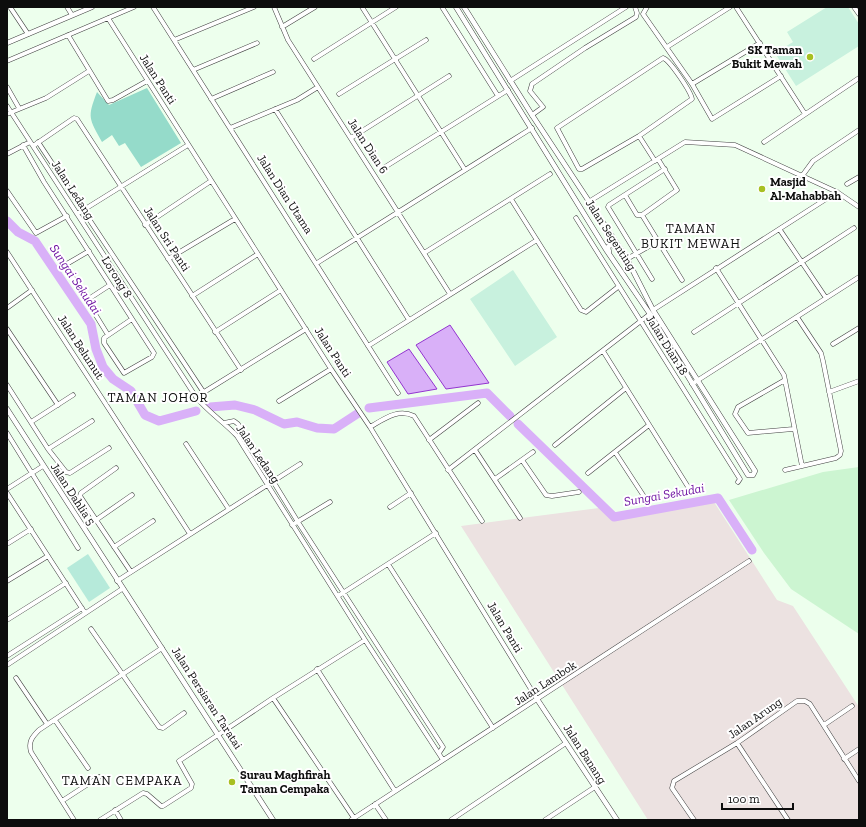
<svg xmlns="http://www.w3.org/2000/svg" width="866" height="827" font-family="'Zilla Slab',serif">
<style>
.industrial{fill:#ece2e1}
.farmland{fill:#ccf5d1}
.green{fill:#b6eada}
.forest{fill:#95dbca}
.pitch{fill:#c8f1de}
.water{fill:#d9b0f8;stroke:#9335d0}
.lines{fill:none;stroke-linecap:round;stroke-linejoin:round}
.river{stroke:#d9b0f8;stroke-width:9}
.minor-casing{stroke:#404040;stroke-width:5}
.tertiary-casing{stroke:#404040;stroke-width:5.5}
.minor{stroke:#fff;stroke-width:4}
.tertiary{stroke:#fff;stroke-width:4.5}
.poi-dot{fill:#a7c022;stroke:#fff;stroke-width:1.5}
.labels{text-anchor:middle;stroke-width:4;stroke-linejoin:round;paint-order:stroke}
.poi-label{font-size:12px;font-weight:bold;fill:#0d0d0d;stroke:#fff;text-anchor:start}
.street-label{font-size:12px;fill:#0d0d0d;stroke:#fff}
.neighbourhood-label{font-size:13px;letter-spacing:1px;fill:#0d0d0d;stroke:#fff}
.water-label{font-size:13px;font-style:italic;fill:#6e13a1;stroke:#fff}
</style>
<rect width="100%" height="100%" fill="#edffed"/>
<path class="industrial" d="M 714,502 L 777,600 L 793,606 L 859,707 L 859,820 L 648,820 L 461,526 L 599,508 L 612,520 Z"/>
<path class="farmland" d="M 859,467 L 859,634 L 791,589 L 764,553 L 729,500 L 823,472 Z"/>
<path class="green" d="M 88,554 L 110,588 L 89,602 L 67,568 Z"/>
<path class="forest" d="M 147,88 L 181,143 L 141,167 L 125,143 L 119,146 L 112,135 L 102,142 C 89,118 87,118 97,92 L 109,105 Z"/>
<path class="pitch" d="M 827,7 L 848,7 L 859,24 L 859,46 L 796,86 L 775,53 L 793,42 L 787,32 Z
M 513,270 L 557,337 L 515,366 L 470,299 Z"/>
<path class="water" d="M 450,325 L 489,383 L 446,389 L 416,345 Z
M 409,349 L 437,389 L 408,394 L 387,362 Z"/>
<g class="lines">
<path class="river" d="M 7,221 L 18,232 L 35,241 L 91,324 L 96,349 L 103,367 L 113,379 L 131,391 L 145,415 L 159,421 L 196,411
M 210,407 L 235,405 L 255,410 L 284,424 L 297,422 L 317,428 L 334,429 L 357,414
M 369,408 L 487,393 L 510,416
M 518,424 L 614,517 L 718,498 L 752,550"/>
<g class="minor-casing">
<path id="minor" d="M 10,7 L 28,34
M 67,7 L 72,15
M 153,7 L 398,393
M 274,7 L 288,40 L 450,294
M 362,7 L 465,170
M 442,7 L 498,96
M 647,7 L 643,14 L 692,84 L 712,119 L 781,76
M 736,7 L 805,114
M 854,7 L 859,14
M 108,18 L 331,369 L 370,427 L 537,699
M 282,27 L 315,7
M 68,35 L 108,101 L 113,100 L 147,81
M 174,40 L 254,7
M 667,47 L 730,7
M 663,58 C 670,60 691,92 692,99 L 639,136 L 582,169 L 579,169 L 557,128 Z
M 314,59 L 396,7
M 7,61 L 134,7
M 193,70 L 257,43
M 510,81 L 626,7
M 692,84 L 760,43
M 7,87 L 19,108
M 339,94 L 426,40
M 211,99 L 273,72
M 7,106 L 196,397 C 208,412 224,422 237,436 L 365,640 L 443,760
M 275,109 L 409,320
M 7,114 L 46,98 L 89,71
M 532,115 L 543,107 L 530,91 L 532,84 L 585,48 L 636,17 L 637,13 L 635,7
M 230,128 L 297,100 L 318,87
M 639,136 L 655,161
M 351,138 L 449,76
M 38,142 L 204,393
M 764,142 L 859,78
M 23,145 L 44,182 L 154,353 L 152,357 L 124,373 L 104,343 L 104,338 L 132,319
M 33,146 L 74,118 L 77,119 L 241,370
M 7,154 L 30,142
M 658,159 L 677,190 L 642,215 L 682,280
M 385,167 L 508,90
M 802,176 L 813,161 L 859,130
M 847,184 L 859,177
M 7,191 L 36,233 L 67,216
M 625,195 L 637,215 L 642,215
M 511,199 L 581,310 L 586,312 L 618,287
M 590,201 L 685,142 L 735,145 L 837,192 L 859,207
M 77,214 L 188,145
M 576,218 L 740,479 L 738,482
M 145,225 L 211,181
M 780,230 L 826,298
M 89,251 L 65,265 L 108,335
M 7,252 L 190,534
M 424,253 L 550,174
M 168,259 L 235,219
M 627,259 L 658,241
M 317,263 L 532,128
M 716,268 L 784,375 L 802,466
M 652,279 L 608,207 L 609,205 L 665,169
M 192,296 L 258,254
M 87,300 L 110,285
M 7,308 L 32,290
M 653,310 L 837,192
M 7,329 L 58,405
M 215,332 L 281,290
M 694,332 L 854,228
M 833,344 L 859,328
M 368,346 L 537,240
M 603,351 L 690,490
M 785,380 L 738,407 L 735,414 L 748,433 L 793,429
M 692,384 L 859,277
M 7,385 L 48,449 L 66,472 L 70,473 L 109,448
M 829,392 L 859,381
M 196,397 L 306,329
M 279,401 L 331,369
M 31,422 L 73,395
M 224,423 L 234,421 L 238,424 L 298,522 L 443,747 L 439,753
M 370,427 C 384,419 398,408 414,416 L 482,521
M 7,433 L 78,548
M 429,440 L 478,403
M 186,444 L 228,508
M 555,445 L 626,388
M 48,449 L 92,421
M 475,450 L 520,518
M 615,452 L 645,498
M 522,460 L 546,495 L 552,496 L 579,492
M 116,468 L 81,493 L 80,496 L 131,572
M 448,470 L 650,314
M 785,470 L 836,458 L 840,455 L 841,451 L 823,361 L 821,353 L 797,317
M 588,473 L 649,425
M 495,479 L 533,452
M 7,489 L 43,466
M 7,493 L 85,613
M 390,507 L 411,493
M 96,520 L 132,495
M 292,525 L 330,502
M 7,544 L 31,529
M 114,547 L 153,521
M 388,564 L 493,728
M 7,581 L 48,556
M 117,581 L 300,464
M 338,596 L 436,533
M 7,620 L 66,583
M 91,629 L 159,727 L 163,728 L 184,713
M 7,656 L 82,608
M 7,665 L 122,589
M 317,669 L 395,791
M 16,678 L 47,724
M 273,698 L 354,818
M 55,720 L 88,768
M 824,725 L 852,706
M 737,743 L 788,820
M 844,759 L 859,749
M 62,801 L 99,777
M 375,804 L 386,820
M 115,810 L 121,820
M 74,820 L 31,752 C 28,742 32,737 39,730 L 162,648
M 100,820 L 143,793 L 147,794 L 161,806 L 163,806 L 191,788 L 192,784 L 179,761 L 273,698 L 365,640
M 351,820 L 749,561
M 451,820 L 566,743
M 545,820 L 595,787
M 694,820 L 672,788 L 674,781 L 737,743 L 797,701 L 805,701 L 810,704 L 859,781"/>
</g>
<g class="tertiary-casing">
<path id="tertiary" d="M 456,7 L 607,251 L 650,314 L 748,475 L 753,475 L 755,471 L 653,310 L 627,259 L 532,115 L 464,7
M 7,43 L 92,7
M 609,252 L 608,247 L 610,245 L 617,246
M 7,409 L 273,820
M 537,699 L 617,820"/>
</g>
<use href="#minor" class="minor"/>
<use href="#tertiary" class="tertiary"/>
</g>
<g class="poi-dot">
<circle cx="810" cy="57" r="4"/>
<circle cx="762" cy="189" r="4"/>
<circle cx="232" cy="782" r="4"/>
</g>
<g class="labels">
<g class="poi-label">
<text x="802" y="54" text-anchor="end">SK Taman<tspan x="802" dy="14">Bukit Mewah</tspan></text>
<text x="770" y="186">Masjid<tspan x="770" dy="14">Al-Mahabbah</tspan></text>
<text x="240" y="779">Surau Maghfirah<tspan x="240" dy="14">Taman Cempaka</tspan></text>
</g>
<g class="street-label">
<text transform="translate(158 79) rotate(57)" y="4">Jalan Panti</text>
<text transform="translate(368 146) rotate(57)" y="4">Jalan Dian 6</text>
<text transform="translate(73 190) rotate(57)" y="4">Jalan Ledang</text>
<text transform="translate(285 194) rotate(57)" y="4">Jalan Dian Utama</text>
<text transform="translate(611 235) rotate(57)" y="4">Jalan Segenting</text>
<text transform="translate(167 239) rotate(57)" y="4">Jalan Sri Panti</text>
<text transform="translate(117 277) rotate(58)" y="4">Lorong 8</text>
<text transform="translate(667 345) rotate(58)" y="4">Jalan Dian 18</text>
<text transform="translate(81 347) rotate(57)" y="4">Jalan Belumut</text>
<text transform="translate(333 352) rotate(57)" y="4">Jalan Panti</text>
<text transform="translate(258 454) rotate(56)" y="4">Jalan Ledang</text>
<text transform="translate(73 494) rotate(57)" y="4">Jalan Dahlia 5</text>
<text transform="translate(505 627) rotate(59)" y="4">Jalan Panti</text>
<text transform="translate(545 683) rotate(-33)" y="4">Jalan Lambok</text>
<text transform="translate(207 698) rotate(57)" y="4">Jalan Persiaran Taratai</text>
<text transform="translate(755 718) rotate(-35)" y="4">Jalan Arung</text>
<text transform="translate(585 754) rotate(57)" y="4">Jalan Banang</text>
</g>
<g class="neighbourhood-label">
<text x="691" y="233">TAMAN<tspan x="691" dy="15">BUKIT MEWAH</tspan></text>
<text x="158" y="402">TAMAN JOHOR</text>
<text x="122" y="785">TAMAN CEMPAKA</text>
</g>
<g class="water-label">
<text transform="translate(76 279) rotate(56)" y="5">Sungai Sekudai</text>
<text transform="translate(664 494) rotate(-10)" y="5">Sungai Sekudai</text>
</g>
</g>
<rect width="866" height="827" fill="none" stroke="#0d0d0d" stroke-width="16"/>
<path d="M722 803v6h71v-6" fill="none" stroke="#0d0d0d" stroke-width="2"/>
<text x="728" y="803" font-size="12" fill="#0d0d0d" stroke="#ffffff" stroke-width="3" paint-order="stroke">100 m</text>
</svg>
